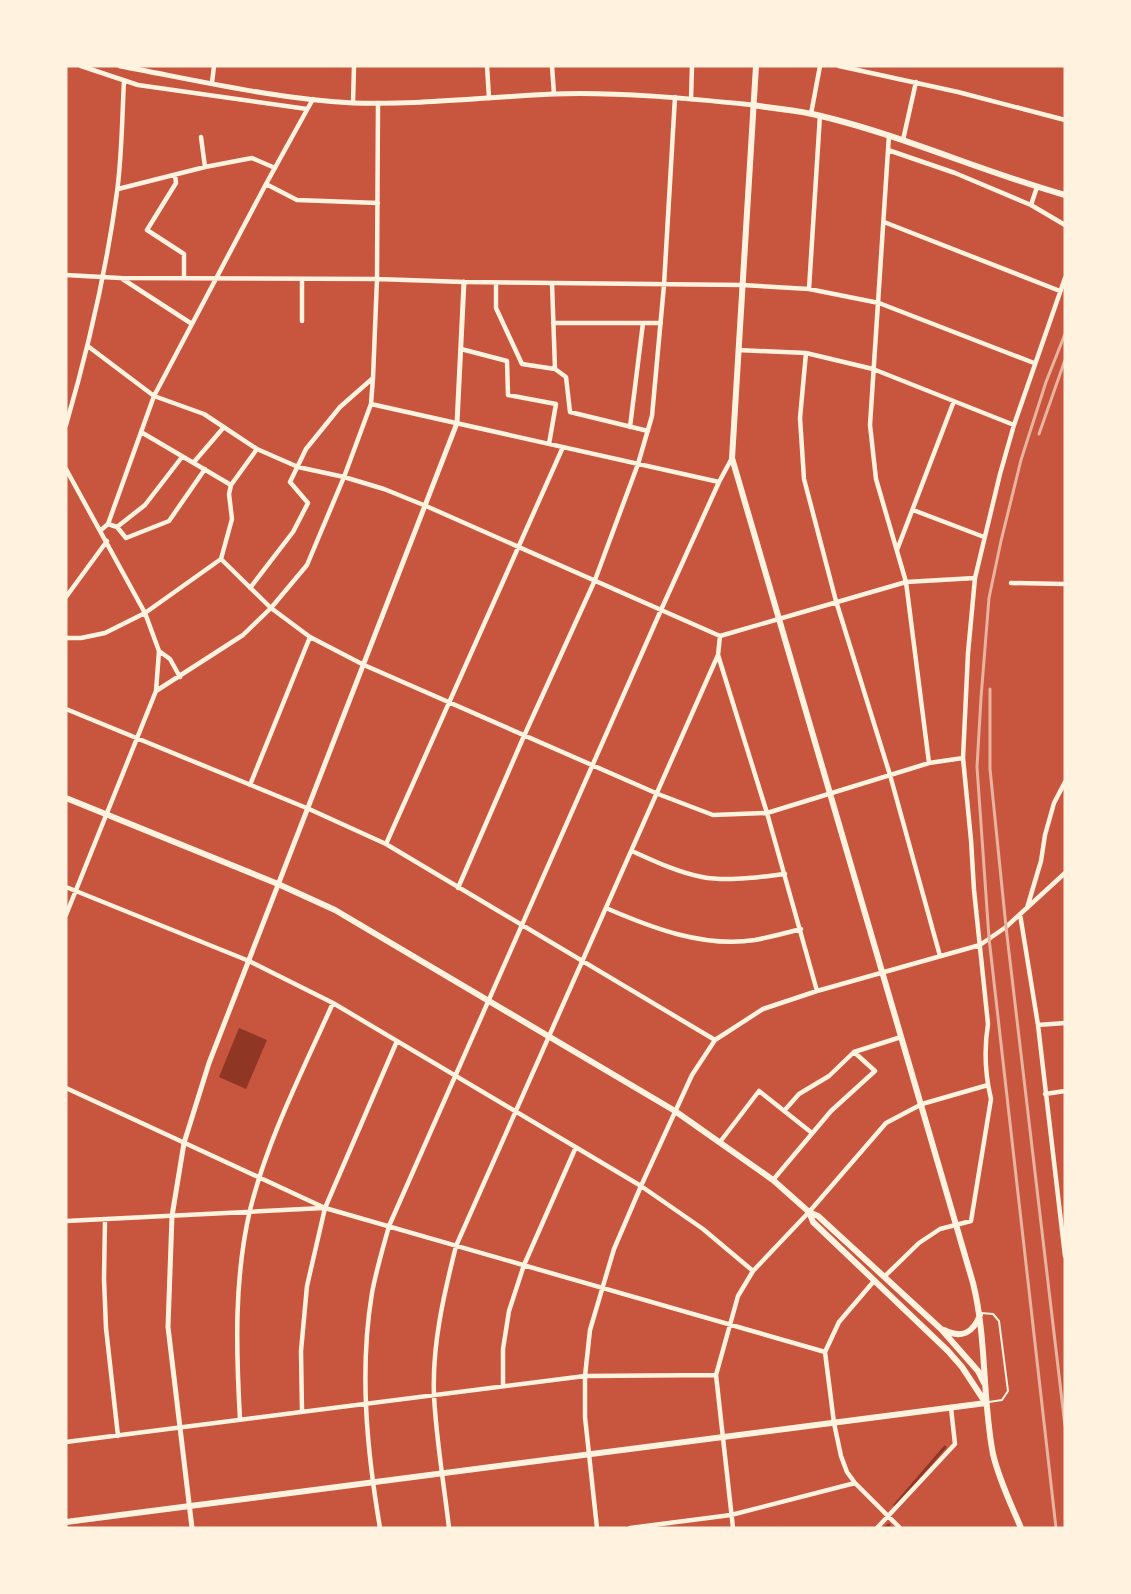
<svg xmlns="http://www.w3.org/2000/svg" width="1131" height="1594" font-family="'Fira Sans',sans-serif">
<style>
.water{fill:#8f3625}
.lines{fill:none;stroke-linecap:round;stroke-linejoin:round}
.stream{stroke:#8f3625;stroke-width:3}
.service{stroke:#fff3e0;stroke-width:2}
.minor{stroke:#fff3e0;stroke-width:4.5}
.tertiary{stroke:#fff3e0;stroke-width:5}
.secondary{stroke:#fff3e0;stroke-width:6}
.rail{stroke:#e9b49f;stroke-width:3}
</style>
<rect width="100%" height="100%" fill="#c8553d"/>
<path class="water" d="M 239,1028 L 267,1040 L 246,1089 L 219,1077 Z"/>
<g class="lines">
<path class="stream" d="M 895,1505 L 945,1447
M 885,1528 L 889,1525"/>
<path class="service" d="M 981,1313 L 993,1314 L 999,1321 L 1008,1391 L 1002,1400 L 989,1402"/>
<path class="minor" d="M 81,66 L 138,85 L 307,109
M 487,66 L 489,98
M 552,66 L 554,94
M 839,66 L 958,92 L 1065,120
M 212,83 L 214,66
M 691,99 L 692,66
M 353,103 L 354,66
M 811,114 L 820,66
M 889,135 L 870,425 L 876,479 L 906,582 L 929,763
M 201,137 L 205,167
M 903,140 L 916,82
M 888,150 L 955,173 L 1031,205
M 175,175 L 176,183 L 147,230 L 184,254 L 184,277
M 266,184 L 297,200 L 378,203
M 1037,187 L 1031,205 L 1065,225
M 118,189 L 205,167 L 252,158 L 275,168
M 884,222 L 1060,291
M 66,275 L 120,278 L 377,279 L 464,282 L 742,285 L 809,289 L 879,303 L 1034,363
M 121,278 L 192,324
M 302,279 L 302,321
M 496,283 L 496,308 L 522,364 L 555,369
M 552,283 L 555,369 L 566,377 L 570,412 L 648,431
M 809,289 L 820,115
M 553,323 L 661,323
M 89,347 L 154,396 L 204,414 L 257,449 L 298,467 L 344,477 L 384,489 L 426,506 L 720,636 L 906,582 L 975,578
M 461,349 L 507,361 L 508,395 L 556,404 L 549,444
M 738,350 L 806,353 L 873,369 L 1014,425
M 806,353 L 800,418 L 804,479 L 836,601 L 890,775 L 940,956
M 371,404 L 719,482
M 66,425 C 89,346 106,273 117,192 C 122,155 122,118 124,81
M 630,427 L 643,323
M 141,432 L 231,485
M 194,462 L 224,427
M 66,469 L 145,613 L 159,651 L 170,659 L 180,677
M 913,510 L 984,537
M 108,524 L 117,527 L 126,538 L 169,521 L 205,469
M 117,527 L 145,505 L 182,457
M 101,530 L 108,524 L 154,396 L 266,184 L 313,99
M 897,550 L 954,401
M 221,559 L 271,608 L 310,637 L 364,665 L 658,794 L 713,815 L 767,813 L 929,763 L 963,758
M 1011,583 L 1065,584
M 250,588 L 293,532 L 308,503 L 290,482 L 306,449 L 340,407 L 373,378
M 66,597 L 107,541
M 720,636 L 718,655 L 767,813 L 817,991
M 66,638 L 81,638 L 105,633 L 145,613 L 221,559 L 232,519 L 229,494 L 231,485 L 257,449
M 156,691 L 159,651
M 66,709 L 309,809 L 386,844 L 715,1040
M 250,785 L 310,637
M 386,844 L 563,447
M 632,851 C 654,861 677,872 702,877 C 728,882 758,877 785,874
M 66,887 L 249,961 L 333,1003 L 641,1186 L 703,1229 L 753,1271
M 458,888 L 524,736 L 595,580 L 638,464 L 652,416 L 664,285 L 675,97
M 606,908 C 652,928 704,948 755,940 C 770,937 786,933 801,929
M 1027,908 L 1041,861 L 1045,835 L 1054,803 L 1065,782
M 1020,914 L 1038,1025 L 1065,1256
M 66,915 L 156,691 L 243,635 L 271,608 L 307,565 L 344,477 L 371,404 L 373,378 L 377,279 L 378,103
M 1038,1025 L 1065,1023
M 66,1088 L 325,1208 L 825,1352
M 1045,1094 L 1065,1091
M 784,1111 L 799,1094 L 829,1076 L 854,1052 L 901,1037
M 720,1142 L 759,1091 L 812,1133
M 773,1180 L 831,1111 L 875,1071 L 854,1052
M 105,1220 L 104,1279 L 106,1328 L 118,1436
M 66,1221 L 323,1208
M 885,1276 L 919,1243 L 940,1229 L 971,1221 L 991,1099 C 985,1074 984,1049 988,1024 L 974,890 L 971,840 L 963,758 L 968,653 L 975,578 L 1000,474 L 1014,425 L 1065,278
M 874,1281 L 839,1322 L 825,1352 L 834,1423 L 841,1456 L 847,1472 L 855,1483 L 900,1528
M 503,1386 L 503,1349 L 509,1311 L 524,1265 L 576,1147
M 302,1412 L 301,1351 L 307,1286 L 325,1208 L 397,1041
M 240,1419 C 236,1349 234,1279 250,1210 C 268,1138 303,1070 333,1003
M 66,1442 L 585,1376 L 716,1375
M 380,1528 C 367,1451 359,1371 372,1293 C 376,1271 383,1248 389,1226 L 661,610 L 719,482 L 732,458
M 449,1528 C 444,1484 436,1439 434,1395 C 432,1344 444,1294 456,1246 L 718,655
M 597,1528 L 585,1417 L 585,1376 L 590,1330 L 614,1249 L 641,1186 L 692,1075 L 715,1040 L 763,1009 L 817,991 L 980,945 L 1006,927 L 1065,873
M 630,1528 L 731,1515 L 855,1483
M 733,1528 L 716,1375 L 738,1296 L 753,1271 L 809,1212 L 886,1123 L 922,1104 L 988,1085
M 877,1528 L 955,1444 L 951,1408"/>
<path class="tertiary" d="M 120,66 C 195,80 276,99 353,103 C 420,105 487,97 553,94 C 620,92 686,98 753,105
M 192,1528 L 168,1327 L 172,1216 L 184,1143 L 209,1063 L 457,423 L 464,282"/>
<path class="secondary" d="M 756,66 L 732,458 L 973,1283 C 987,1339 982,1397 993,1454 C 999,1480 1011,1504 1021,1528
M 753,105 C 775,109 799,110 821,116 C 904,136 983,172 1065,195
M 66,798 L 278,884 L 335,910 L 675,1111 L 773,1180 L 809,1212 L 818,1216 L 941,1329 L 978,1371 L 984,1383
M 809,1212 L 813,1222 L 948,1351 L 962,1367 L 985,1402
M 944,1330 C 962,1339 973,1333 980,1315
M 66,1522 L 986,1403"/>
<path class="rail" d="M 1039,434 L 1065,360
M 990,689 L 990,769 L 1006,927 L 1065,1426
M 1056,1528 L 989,938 L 977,767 L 981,698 L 989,598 L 1001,541 L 1021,460 L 1046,382 L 1065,334"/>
</g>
<rect width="1131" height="1594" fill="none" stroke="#fff3e0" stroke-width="135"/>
</svg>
